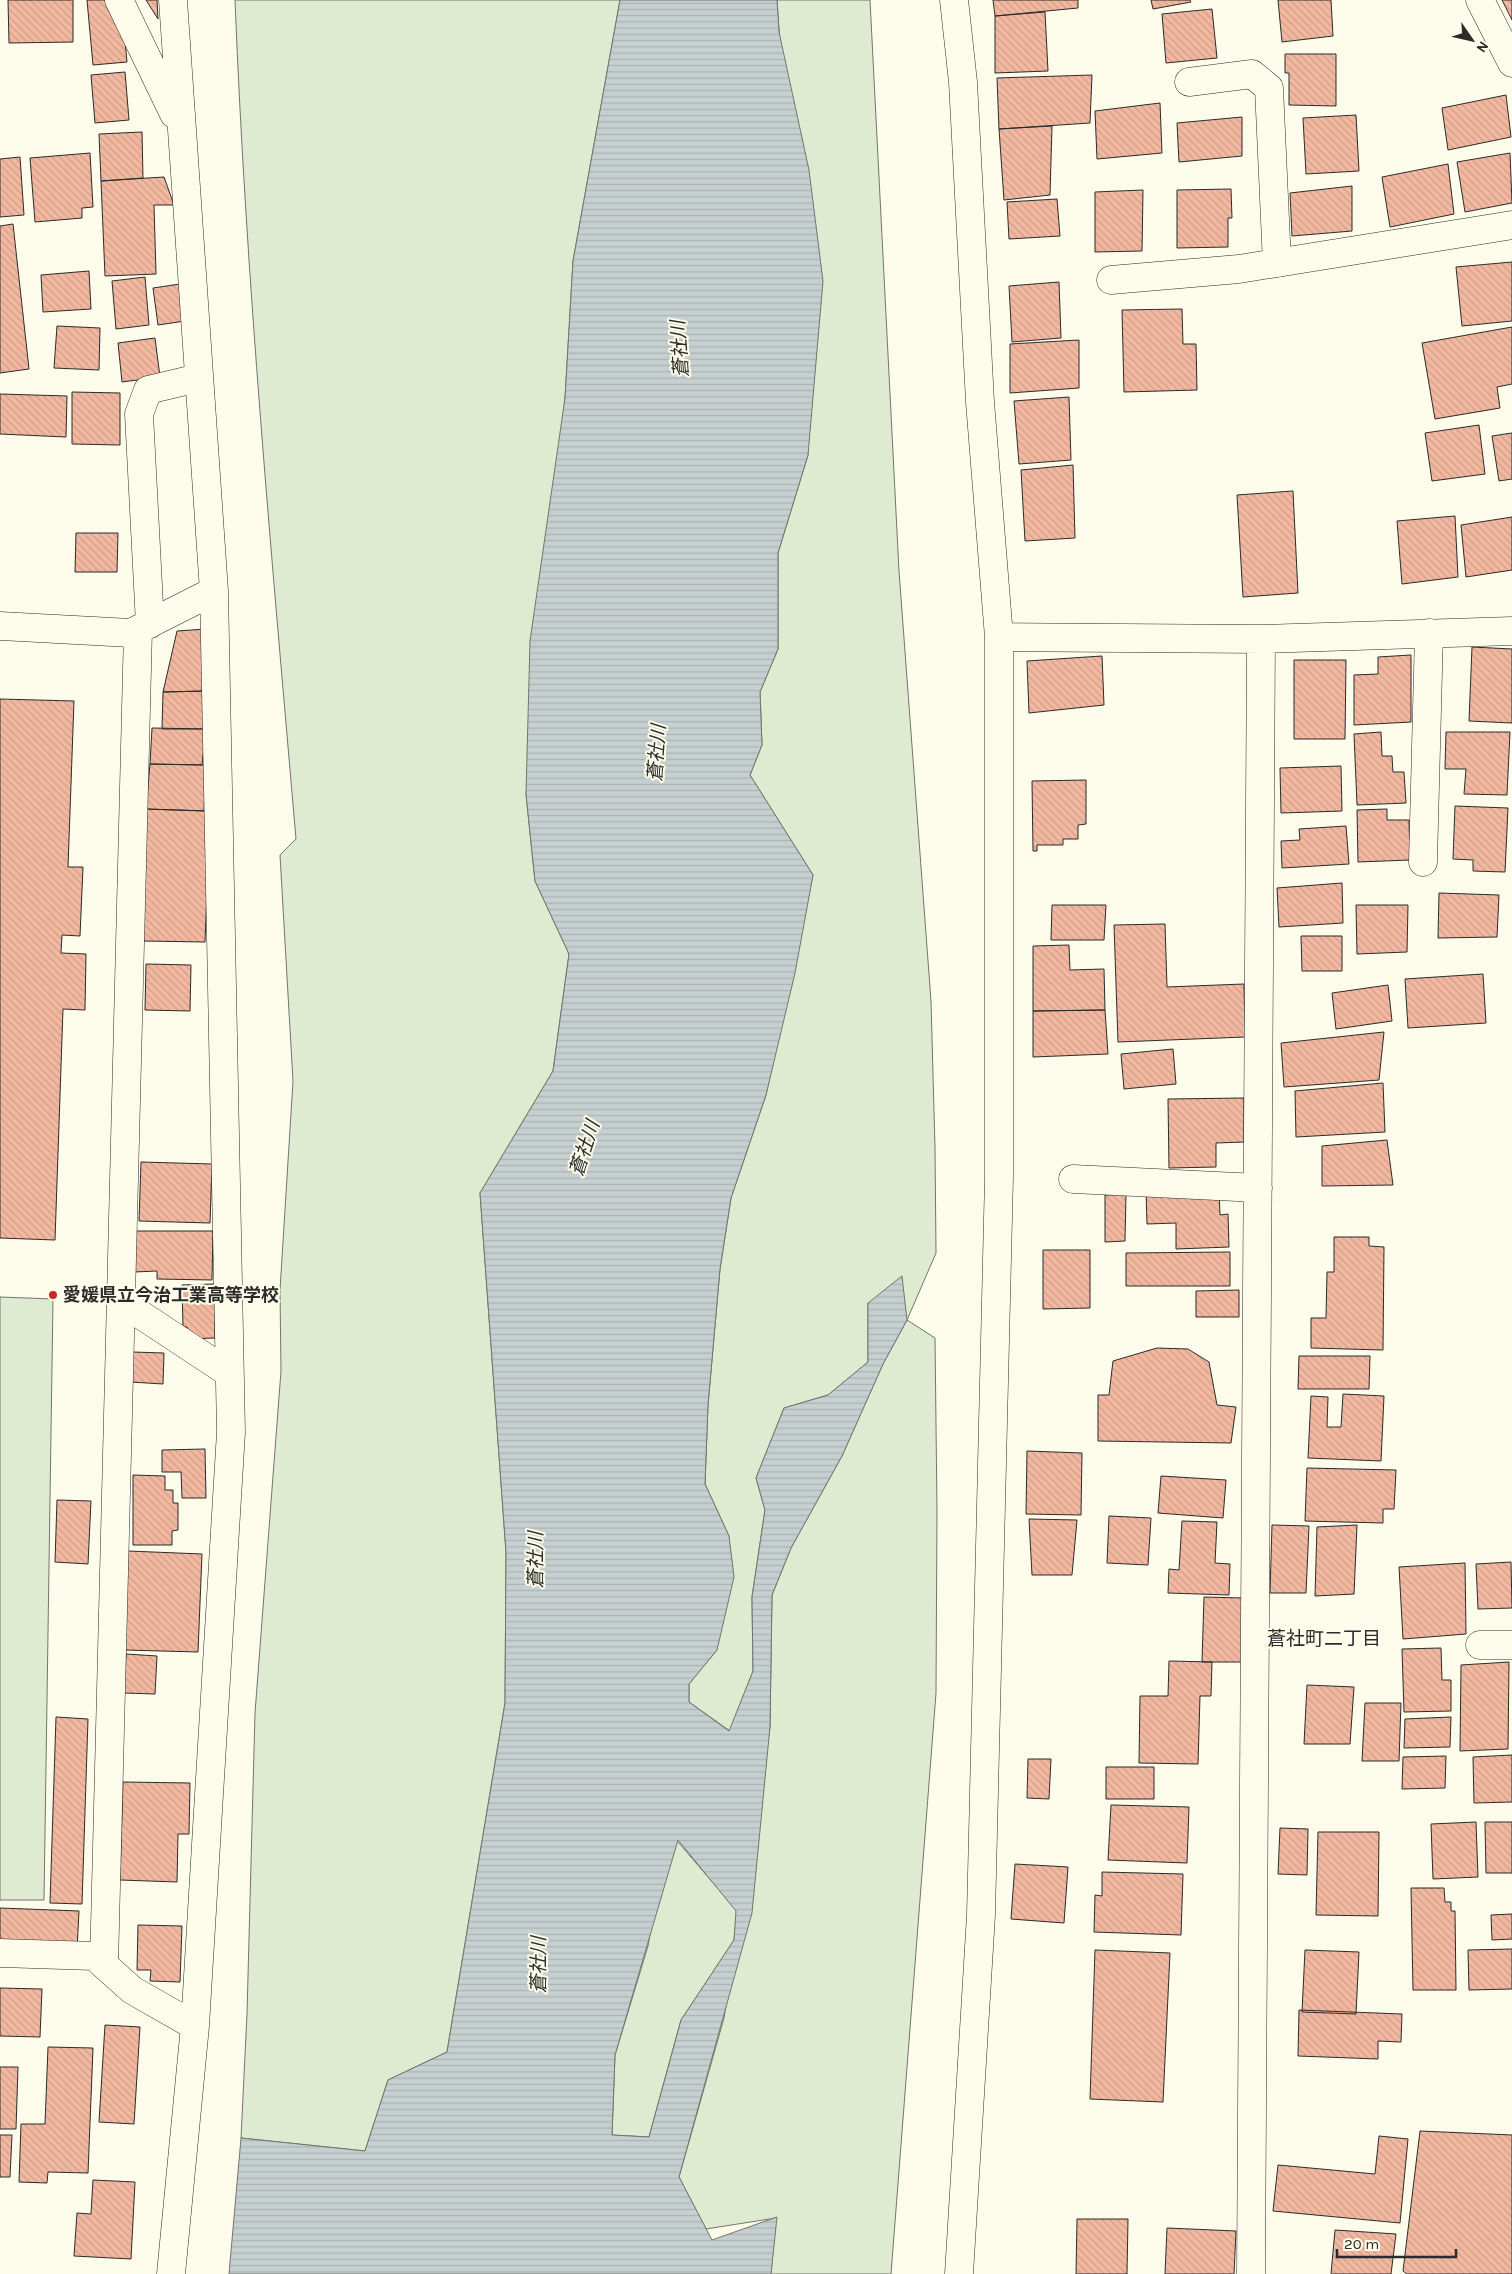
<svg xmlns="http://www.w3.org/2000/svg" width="1512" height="2274" font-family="Karla,'Noto Sans JP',sans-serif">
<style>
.green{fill:#deebd1;stroke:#74746e}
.water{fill:url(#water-rules);stroke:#74746e;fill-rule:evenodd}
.building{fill:url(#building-back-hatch);stroke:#2b2b2b}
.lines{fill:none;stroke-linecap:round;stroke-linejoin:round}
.minor-casing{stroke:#2b2b2b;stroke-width:29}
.minor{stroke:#fdfbea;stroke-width:28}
.poi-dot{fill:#c62828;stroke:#fdfbea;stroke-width:2}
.labels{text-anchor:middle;stroke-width:4;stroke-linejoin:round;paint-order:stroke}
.poi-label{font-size:18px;font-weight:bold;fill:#2b2b2b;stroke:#fdfbea;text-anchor:start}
.water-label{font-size:19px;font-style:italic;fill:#2b2b2b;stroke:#fdfbea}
.neighbourhood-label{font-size:19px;fill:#2b2b2b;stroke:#fdfbea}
</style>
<defs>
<pattern id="water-rules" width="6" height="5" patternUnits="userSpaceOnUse" patternTransform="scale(1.25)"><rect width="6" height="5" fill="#c7d0d0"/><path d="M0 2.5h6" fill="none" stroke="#abb3b3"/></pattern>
<pattern id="building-back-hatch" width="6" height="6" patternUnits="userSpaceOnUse" patternTransform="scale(1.25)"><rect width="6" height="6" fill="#f2b8a0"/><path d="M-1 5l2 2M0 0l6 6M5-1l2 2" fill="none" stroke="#d09e8a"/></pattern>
</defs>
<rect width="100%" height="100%" fill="#fdfbea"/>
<path class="green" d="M 235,0 L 620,0 L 573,261 L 565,398 L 526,794 L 535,881 L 569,954 L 553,1071 L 480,1193 L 506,1552 L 505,1703 L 447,2052 L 388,2080 L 365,2151 L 241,2138 L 247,2014 L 255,1713 L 281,1371 L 280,1290 L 293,1081 L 280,855 L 296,839 C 272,560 246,280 235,0 Z
M 777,0 L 870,0 L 899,571 L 931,1001 L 935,1148 L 936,1253 L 907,1320 L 935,1338 L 937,1511 L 936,1693 L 891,2274 L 771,2274 L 776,2218 L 706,2229 L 679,2177 L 724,2018 L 770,1727 L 772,1595 L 791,1548 L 842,1456 L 883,1364 L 907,1320 L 868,1303 L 868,1362 L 828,1395 L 784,1408 L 756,1478 L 765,1510 L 752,1597 L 753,1671 L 730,1731 L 689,1702 L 689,1684 L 717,1650 L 729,1536 L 705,1484 L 708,1405 L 720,1269 L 731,1198 L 766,1095 L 813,875 L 750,775 L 762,745 L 760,692 L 778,649 L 778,553 L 808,455 Z
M 0,1297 L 53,1299 L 44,1900 L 0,1900 Z
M 667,1829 L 737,1911 L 734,1940 L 681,2020 L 649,2137 L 612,2135 L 615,2055 L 648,1946 Z"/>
<path class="water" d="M 620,0 L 777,0 L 779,32 L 809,170 L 823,281 L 808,455 L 778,553 L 778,649 L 760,692 L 762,745 L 750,775 L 813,875 L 795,973 L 766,1095 L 731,1198 L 720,1269 L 708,1405 L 705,1484 L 729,1536 L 734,1577 L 717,1650 L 689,1684 L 689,1702 L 729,1731 L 753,1671 L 752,1597 L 765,1510 L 756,1478 L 784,1408 L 828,1395 L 868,1362 L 868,1303 L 902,1276 L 907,1320 L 883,1364 L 842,1456 L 791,1548 L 772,1595 L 770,1727 L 752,1913 L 679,2177 L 712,2240 L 777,2217 L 771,2274 L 229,2274 L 241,2138 L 365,2151 L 388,2080 L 447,2052 L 505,1703 L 506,1552 L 480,1193 L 553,1071 L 569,954 L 535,881 L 526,794 L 530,641 L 565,398 L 573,261 ZM 678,1840 L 736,1911 L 734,1940 L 681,2020 L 649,2137 L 612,2135 L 615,2055 Z"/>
<path class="building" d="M 8,0 L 73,0 L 73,42 L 9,43 Z
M 87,0 L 113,0 L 123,19 L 127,62 L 93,65 Z
M 146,0 L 157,0 L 158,19 Z
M 993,0 L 1078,0 L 1078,8 L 995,16 Z
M 1151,0 L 1190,0 L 1191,2 L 1153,9 Z
M 1278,0 L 1331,0 L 1333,36 L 1282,42 Z
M 1502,0 L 1512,0 L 1512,20 Z
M 1212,9 L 1217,58 L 1166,63 L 1162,14 Z
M 1045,12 L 1048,71 L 995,73 L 995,16 Z
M 1285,54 L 1336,54 L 1336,106 L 1289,105 L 1289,73 L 1285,73 Z
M 125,72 L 129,120 L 95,123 L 91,75 Z
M 1092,75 L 1090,123 L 999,129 L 997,78 Z
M 1506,95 L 1511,137 L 1448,150 L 1442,108 Z
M 1160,103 L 1162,153 L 1097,159 L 1095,111 Z
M 1356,115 L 1359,171 L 1306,174 L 1303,118 Z
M 1242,117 L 1242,156 L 1179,162 L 1177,123 Z
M 1052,126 L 1050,195 L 1004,200 L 999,129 Z
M 142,132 L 143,178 L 101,181 L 99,134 Z
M 90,153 L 93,207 L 82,208 L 82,218 L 35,222 L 30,158 Z
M 1510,153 L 1512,203 L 1465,212 L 1457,162 Z
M 20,157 L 24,215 L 0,217 L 0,159 Z
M 1448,164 L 1454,214 L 1390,227 L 1382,177 Z
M 164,177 L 174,205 L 154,205 L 156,274 L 105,276 L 101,181 Z
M 1352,186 L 1352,231 L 1292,236 L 1290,193 Z
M 1231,189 L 1232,218 L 1228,218 L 1228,247 L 1177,248 L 1177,190 Z
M 1143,190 L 1142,251 L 1095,252 L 1095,192 Z
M 1057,199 L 1060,236 L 1009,239 L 1007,202 Z
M 13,224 L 29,369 L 0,373 L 0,226 Z
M 1512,262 L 1512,321 L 1462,326 L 1456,267 Z
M 89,271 L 91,309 L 43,312 L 41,275 Z
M 145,277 L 149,325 L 116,329 L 112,281 Z
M 1059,282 L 1061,338 L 1012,342 L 1009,286 Z
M 180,284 L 185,321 L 158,325 L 153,288 Z
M 1182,309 L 1183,344 L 1196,344 L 1197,390 L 1124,392 L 1122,310 Z
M 57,326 L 100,328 L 99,370 L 54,368 Z
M 1512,327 L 1512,384 L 1497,387 L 1500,408 L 1435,419 L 1422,343 Z
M 155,338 L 160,377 L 122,382 L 118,343 Z
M 1079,340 L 1079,388 L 1010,393 L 1010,344 Z
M 72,392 L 120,393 L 120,445 L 72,444 Z
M 0,394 L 67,396 L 66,437 L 0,434 Z
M 1069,397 L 1071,460 L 1019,464 L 1014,401 Z
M 1479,425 L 1485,474 L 1432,481 L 1425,433 Z
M 1512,433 L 1512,479 L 1499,481 L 1492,436 Z
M 1073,465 L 1075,538 L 1025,541 L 1021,470 Z
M 1293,491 L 1298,593 L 1243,597 L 1237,495 Z
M 1455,516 L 1458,577 L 1402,584 L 1397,521 Z
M 1512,517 L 1512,570 L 1466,577 L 1461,525 Z
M 76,533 L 118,533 L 117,572 L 75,572 Z
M 206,629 L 205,691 L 163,692 L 177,631 Z
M 1472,647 L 1512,649 L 1512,723 L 1469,721 Z
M 1411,655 L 1411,722 L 1354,725 L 1354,675 L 1378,674 L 1378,657 Z
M 1102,656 L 1104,705 L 1029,713 L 1027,661 Z
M 1294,660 L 1346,660 L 1345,739 L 1294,739 Z
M 205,691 L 206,729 L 162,729 L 163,692 Z
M 0,699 L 74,701 L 68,867 L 83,867 L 80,936 L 62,935 L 61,953 L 86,954 L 85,1010 L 63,1009 L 55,1240 L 0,1238 Z
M 152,728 L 206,729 L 202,765 L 150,764 Z
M 1381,732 L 1382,756 L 1392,756 L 1393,772 L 1404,772 L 1406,803 L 1357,805 L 1354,734 Z
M 1446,732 L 1510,732 L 1507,795 L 1464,794 L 1466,769 L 1445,769 Z
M 150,764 L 206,765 L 204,811 L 146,809 Z
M 1341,766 L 1342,811 L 1281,813 L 1280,768 Z
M 1086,780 L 1086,824 L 1078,825 L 1078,839 L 1063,839 L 1063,845 L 1037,845 L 1037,851 L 1033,851 L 1032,781 Z
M 1455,806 L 1508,808 L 1505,872 L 1473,871 L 1473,860 L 1453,859 Z
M 146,809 L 210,811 L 205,942 L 143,941 Z
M 1387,809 L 1387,820 L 1409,820 L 1410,860 L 1358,862 L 1357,810 Z
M 1346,826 L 1349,864 L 1282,868 L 1281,841 L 1300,840 L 1299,829 Z
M 1342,883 L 1343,923 L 1279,927 L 1277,888 Z
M 1439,893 L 1499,895 L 1497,937 L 1438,938 Z
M 1052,905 L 1106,905 L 1104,940 L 1051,940 Z
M 1356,905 L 1408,905 L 1407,952 L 1357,954 Z
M 1165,924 L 1167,987 L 1244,984 L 1245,1037 L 1118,1042 L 1114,925 Z
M 1301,936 L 1342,936 L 1342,971 L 1302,971 Z
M 1069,945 L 1070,970 L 1104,969 L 1105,1010 L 1033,1011 L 1033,946 Z
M 146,964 L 191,965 L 190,1011 L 145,1010 Z
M 1483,974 L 1486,1023 L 1408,1028 L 1405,979 Z
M 1388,985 L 1392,1021 L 1336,1029 L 1332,993 Z
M 1105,1010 L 1108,1054 L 1033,1057 L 1033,1011 Z
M 1384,1032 L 1379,1080 L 1284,1087 L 1281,1043 Z
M 1173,1049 L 1176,1084 L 1124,1089 L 1121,1054 Z
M 1383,1083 L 1385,1132 L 1296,1137 L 1295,1091 Z
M 1244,1098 L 1244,1142 L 1216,1143 L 1216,1167 L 1169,1168 L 1168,1099 Z
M 1387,1140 L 1393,1185 L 1322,1186 L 1322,1146 Z
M 141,1162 L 212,1164 L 210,1223 L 139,1221 Z
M 1219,1189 L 1220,1215 L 1228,1214 L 1229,1247 L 1176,1249 L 1176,1223 L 1147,1224 L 1146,1191 Z
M 1126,1194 L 1125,1241 L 1105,1242 L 1105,1195 Z
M 134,1231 L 213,1231 L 212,1280 L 157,1279 L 157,1271 L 134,1272 Z
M 1334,1237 L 1369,1237 L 1369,1246 L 1384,1247 L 1383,1350 L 1311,1348 L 1311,1318 L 1326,1318 L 1327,1272 L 1334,1272 Z
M 1043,1250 L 1090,1250 L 1090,1308 L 1043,1309 Z
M 1230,1252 L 1230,1286 L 1126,1286 L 1126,1253 Z
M 214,1284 L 215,1338 L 187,1339 L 187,1327 L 183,1327 L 182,1285 Z
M 1239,1290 L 1239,1317 L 1196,1317 L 1196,1291 Z
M 1157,1348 L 1188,1349 L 1209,1362 L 1217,1405 L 1236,1407 L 1231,1443 L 1098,1441 L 1098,1395 L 1109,1395 L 1113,1361 Z
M 133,1352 L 164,1353 L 163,1384 L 131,1382 Z
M 1299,1356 L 1370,1356 L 1369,1389 L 1298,1389 Z
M 1343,1394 L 1384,1396 L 1381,1461 L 1308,1458 L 1311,1396 L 1328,1397 L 1327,1427 L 1341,1427 Z
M 205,1449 L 206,1498 L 182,1498 L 181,1472 L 162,1472 L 162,1450 Z
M 1027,1451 L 1082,1453 L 1081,1515 L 1026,1514 Z
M 1307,1468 L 1396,1470 L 1394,1509 L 1383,1509 L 1383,1523 L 1305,1521 Z
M 133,1475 L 165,1476 L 165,1490 L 173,1490 L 173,1503 L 178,1503 L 178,1530 L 172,1531 L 172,1545 L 133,1545 Z
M 1161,1476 L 1226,1480 L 1223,1518 L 1158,1513 Z
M 57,1500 L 91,1501 L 88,1564 L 55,1562 Z
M 1109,1516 L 1151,1518 L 1148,1565 L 1107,1563 Z
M 1029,1519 L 1077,1520 L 1072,1575 L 1032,1575 Z
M 1182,1521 L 1217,1522 L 1215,1563 L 1230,1564 L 1229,1595 L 1168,1593 L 1169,1569 L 1179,1570 Z
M 1272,1525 L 1309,1526 L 1306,1593 L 1270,1593 Z
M 1357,1525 L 1354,1594 L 1315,1596 L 1317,1527 Z
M 128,1551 L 202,1554 L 198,1652 L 125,1650 Z
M 1511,1562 L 1512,1608 L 1478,1609 L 1476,1564 Z
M 1465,1563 L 1466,1634 L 1403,1639 L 1399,1567 Z
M 1204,1597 L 1243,1598 L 1242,1662 L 1202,1662 Z
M 1441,1648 L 1442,1680 L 1451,1680 L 1451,1711 L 1404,1712 L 1402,1649 Z
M 126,1654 L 157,1656 L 155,1694 L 124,1693 Z
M 1169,1661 L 1212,1662 L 1211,1696 L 1200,1696 L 1198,1764 L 1139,1763 L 1140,1696 L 1168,1696 Z
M 1509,1662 L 1508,1749 L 1460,1751 L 1461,1665 Z
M 1307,1685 L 1354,1687 L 1350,1744 L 1304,1744 Z
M 1365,1703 L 1401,1703 L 1399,1761 L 1362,1761 Z
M 56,1717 L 88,1719 L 82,1904 L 50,1903 Z
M 1451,1717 L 1450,1747 L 1404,1748 L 1405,1719 Z
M 1512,1755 L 1512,1802 L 1474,1803 L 1473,1757 Z
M 1446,1756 L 1445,1788 L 1402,1789 L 1403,1757 Z
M 1028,1759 L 1051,1759 L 1049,1799 L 1027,1798 Z
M 1106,1767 L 1154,1767 L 1154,1799 L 1106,1799 Z
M 123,1782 L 190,1783 L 189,1834 L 178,1834 L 177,1882 L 120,1880 Z
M 1111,1805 L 1189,1807 L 1187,1863 L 1108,1860 Z
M 1476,1822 L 1478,1877 L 1433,1879 L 1431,1824 Z
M 1485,1822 L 1512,1822 L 1512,1873 L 1486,1873 Z
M 1280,1828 L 1308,1829 L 1307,1875 L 1278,1874 Z
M 1318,1832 L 1379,1832 L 1378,1916 L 1316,1915 Z
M 1015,1864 L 1068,1867 L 1064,1923 L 1011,1919 Z
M 1102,1872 L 1183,1874 L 1181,1935 L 1094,1932 L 1095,1895 L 1102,1896 Z
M 1411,1888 L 1444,1888 L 1445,1902 L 1451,1902 L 1451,1911 L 1455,1911 L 1456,1990 L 1413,1990 Z
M 0,1908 L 79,1911 L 77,1950 L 0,1947 Z
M 1512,1914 L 1512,1939 L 1492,1940 L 1491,1915 Z
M 138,1925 L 182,1926 L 180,1982 L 150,1981 L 151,1970 L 137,1970 Z
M 1512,1949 L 1512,1989 L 1469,1990 L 1468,1950 Z
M 1095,1950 L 1170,1953 L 1163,2102 L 1090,2099 Z
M 1305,1950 L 1359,1952 L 1356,2014 L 1302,2012 Z
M 0,1988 L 42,1989 L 40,2037 L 0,2036 Z
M 1299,2010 L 1402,2014 L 1401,2042 L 1378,2041 L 1378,2059 L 1298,2056 Z
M 105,2025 L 140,2027 L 134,2124 L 99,2122 Z
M 48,2047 L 93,2048 L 88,2173 L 48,2172 L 47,2183 L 19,2182 L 21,2124 L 45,2124 Z
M 0,2067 L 18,2067 L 16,2129 L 0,2129 Z
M 1420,2131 L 1512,2135 L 1512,2274 L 1407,2274 L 1403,2271 Z
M 0,2135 L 12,2135 L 10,2177 L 0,2177 Z
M 1379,2136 L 1408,2139 L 1400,2223 L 1273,2211 L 1278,2165 L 1375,2174 Z
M 93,2180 L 135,2182 L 131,2259 L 74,2256 L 77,2213 L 91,2214 Z
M 1077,2219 L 1128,2219 L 1127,2274 L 1076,2274 Z
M 1167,2228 L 1236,2231 L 1234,2274 L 1165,2274 Z
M 1335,2230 L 1396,2234 L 1391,2274 L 1331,2274 Z"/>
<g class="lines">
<g class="minor-casing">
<path id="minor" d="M 119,0 L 174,114
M 954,0 L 963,82 L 980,402 L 999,637 L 999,1177 L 981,1915 L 959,2274
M 1480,0 L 1512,63
M 1189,82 L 1252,74 L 1269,88 L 1277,263
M 1111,280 L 1239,269 L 1512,225
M 150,624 L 139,414 L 148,390 L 198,378
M 0,626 L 131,633 L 214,591
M 999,637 L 1261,639 L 1512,631
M 1423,862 L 1429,633
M 1073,1179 L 1258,1188
M 120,1301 L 229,1373
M 1480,1645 L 1512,1645
M 0,1953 L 94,1956 L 132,1990 L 195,2026
M 104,1965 L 138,630
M 171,2274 L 195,2026 L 231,1432 L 214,591 L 173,0
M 1251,2274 L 1261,639"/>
</g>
<use href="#minor" class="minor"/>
</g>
<circle class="poi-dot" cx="53" cy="1295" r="5"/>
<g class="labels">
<g class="poi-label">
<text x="63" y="1301">愛媛県立今治工業高等学校</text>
</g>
<g class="water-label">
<text transform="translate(679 349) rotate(-94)" y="7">蒼社川</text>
<text transform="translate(656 753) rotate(-86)" y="7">蒼社川</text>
<text transform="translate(584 1148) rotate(-72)" y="7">蒼社川</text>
<text transform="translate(535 1560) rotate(-90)" y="7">蒼社川</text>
<text transform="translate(538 1965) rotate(-90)" y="7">蒼社川</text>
</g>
<g class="neighbourhood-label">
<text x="1324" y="1645">蒼社町二丁目</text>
</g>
</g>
<g transform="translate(1472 40) rotate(124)" stroke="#fdfbea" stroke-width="4" paint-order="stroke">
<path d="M0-4L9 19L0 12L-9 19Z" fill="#2b2b2b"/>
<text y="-8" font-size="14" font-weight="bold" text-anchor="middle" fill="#2b2b2b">N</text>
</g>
<path d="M1337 2249v8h119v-8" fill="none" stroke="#2b2b2b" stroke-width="2.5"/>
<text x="1344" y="2249" font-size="15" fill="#2b2b2b" stroke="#fdfbea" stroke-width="4" paint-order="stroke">20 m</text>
</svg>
